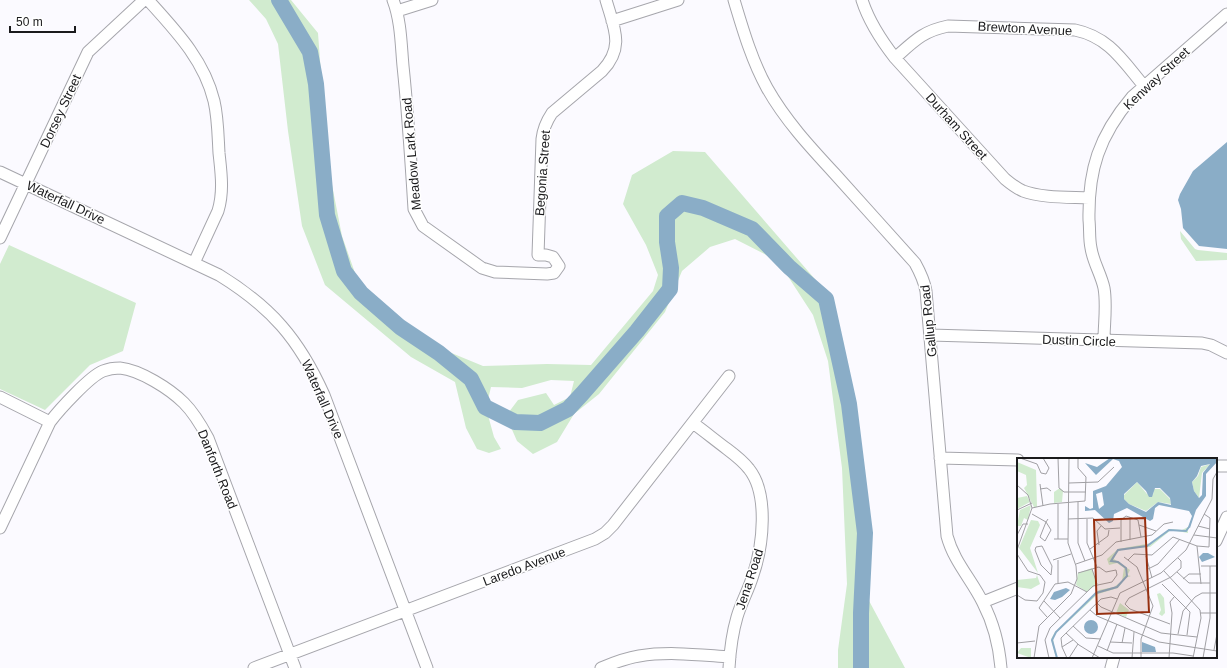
<svg xmlns="http://www.w3.org/2000/svg" width="1227" height="668" font-family="Arial,sans-serif">
<style>
.green{fill:#d1ebcf}
.water{fill:#8aadc7}
.lines{fill:none;stroke-linecap:round;stroke-linejoin:round}
.river{stroke:#8aadc7;stroke-width:16}
.minor-casing{stroke:#a6a6ac;stroke-width:13}
.minor{stroke:#fff;stroke-width:11}
.labels{text-anchor:middle;stroke-width:3;stroke-linejoin:round;paint-order:stroke}
.street-label{font-size:13px;fill:#1a1a1c;stroke:#fff}
.inset-river{fill:none;stroke:#8aadc7;stroke-width:2}
.inset-road{fill:none;stroke:#a1a0a4;stroke-width:1}
.view{fill:#962f0f;fill-opacity:0.15;stroke:#962f0f;stroke-width:2}
.inset-edge{fill:none;stroke:#1a1a1c;stroke-width:2}
</style>
<rect width="100%" height="100%" fill="#fbfaff"/>
<path class="green" d="M 249,0 L 291,0 L 318,33 L 321,74 L 324,144 L 342,236 L 361,290 L 420,340 L 483,366 L 547,364 L 591,365 L 653,291 L 658,275 L 646,245 L 623,204 L 632,175 L 673,151 L 705,152 L 814,278 L 833,303 L 843,341 L 855,449 L 860,535 L 867,597 L 905,668 L 838,668 L 838,650 L 847,584 L 842,468 L 828,361 L 813,315 L 778,261 L 735,239 L 710,247 L 682,271 L 665,312 L 599,394 L 574,414 L 557,442 L 533,454 L 517,441 L 506,416 L 518,400 L 546,393 L 554,405 L 570,397 L 574,381 L 551,380 L 522,388 L 491,387 L 486,408 L 494,437 L 501,449 L 489,453 L 477,449 L 466,428 L 455,382 L 411,357 L 325,285 L 302,226 L 288,131 L 278,44 L 266,19 Z
M 1180,231 L 1195,249 L 1198,250 L 1227,253 L 1227,260 L 1196,261 L 1181,239 Z
M 9,245 L 136,303 L 123,351 L 90,365 L 45,410 L 0,389 L 0,264 Z"/>
<path class="water" d="M 1227,142 L 1227,249 L 1199,246 L 1183,228 L 1181,209 L 1178,200 L 1180,194 L 1193,171 Z"/>
<g class="lines">
<path class="river" d="M 279,0 L 310,52 L 316,84 L 327,215 L 344,271 L 361,293 L 400,327 L 439,353 L 471,379 L 485,407 L 515,422 L 540,423 L 568,409 L 582,394 L 637,331 L 670,289 L 671,268 L 667,242 L 667,216 L 682,203 L 703,208 L 752,229 L 789,267 L 826,299 L 849,404 L 865,533 L 861,613 L 861,668"/>
<g class="minor-casing">
<path id="minor" d="M 148,0 C 176,31 204,60 214,101 C 218,118 218,136 219,153 C 221,172 224,191 218,211 L 194,263
M 393,0 C 401,21 401,44 403,66 C 408,113 411,161 414,209 L 423,226 L 482,268 L 495,272 L 547,274 L 554,273 L 559,266 L 553,257 L 546,255 L 538,255 L 542,139 C 543,129 546,122 552,113 L 602,71 C 625,47 614,28 606,0
M 734,0 C 743,30 752,61 767,88 C 785,120 810,147 835,174 C 862,204 888,233 915,263 C 920,272 924,280 926,291 L 947,536 C 954,562 972,580 983,603 C 994,624 999,645 1001,668
M 862,0 C 869,22 881,40 895,58 L 1005,179 C 1011,184 1016,188 1023,191 C 1041,198 1070,197 1089,198
M 397,11 L 432,0
M 612,21 L 678,0
M 895,58 C 914,41 923,31 948,26 L 1075,30 C 1109,37 1123,61 1144,86
M 0,172 L 219,275 C 271,307 299,339 324,395 L 427,668
M 0,238 L 88,52 L 144,0
M 930,335 L 1202,343 L 1211,345 L 1227,353
M 1104,340 C 1104,324 1107,305 1104,288 C 1101,274 1093,262 1091,248 C 1089,239 1090,229 1089,220 C 1088,170 1099,136 1132,97 L 1227,14
M 0,397 L 50,422
M 693,423 C 704,431 715,440 727,449 C 735,455 743,461 749,469 C 769,494 763,546 753,575 C 749,589 741,603 737,617 C 732,634 730,651 729,668
M 940,458 L 1018,460
M 1216,466 L 1227,466
M 0,528 L 50,422 C 59,410 90,376 103,371 C 108,369 114,368 120,368 C 140,370 170,389 184,403 C 194,413 201,425 208,438 L 295,668
M 1216,541 L 1227,517
M 983,602 L 1018,588
M 254,668 L 595,539 L 605,533 L 613,525 L 729,376
M 601,668 C 613,663 626,658 639,656 C 669,651 700,655 730,657
M 1111,668 L 1114,657"/>
</g>
<use href="#minor" class="minor"/>
</g>
<g class="labels">
<g class="street-label">
<text transform="translate(1025 28) rotate(3)" y="5">Brewton Avenue</text>
<text transform="translate(1156 78) rotate(-43)" y="5">Kenway Street</text>
<text transform="translate(60 111) rotate(-65)" y="5">Dorsey Street</text>
<text transform="translate(957 126) rotate(48)" y="5">Durham Street</text>
<text transform="translate(411 154) rotate(-95)" y="5">Meadow Lark Road</text>
<text transform="translate(542 173) rotate(-86)" y="5">Begonia Street</text>
<text transform="translate(66 202) rotate(25)" y="5">Waterfall Drive</text>
<text transform="translate(928 321) rotate(-96)" y="5">Gallup Road</text>
<text transform="translate(1079 340) rotate(2)" y="5">Dustin Circle</text>
<text transform="translate(323 399) rotate(66)" y="5">Waterfall Drive</text>
<text transform="translate(218 469) rotate(68)" y="5">Danforth Road</text>
<text transform="translate(524 566) rotate(-21)" y="5">Laredo Avenue</text>
<text transform="translate(749 579) rotate(-72)" y="5">Jena Road</text>
</g>
</g>
<g transform="translate(1017 458)">
<rect width="200" height="200" fill="#fbfaff"/>
<path d="M 0,4 L 19,12 L 20,49 L 17,49 L 7,30 L 10,27 L 9,17 L 0,13 ZM 193,6 L 185,15 L 182,40 L 177,33 L 175,24 L 181,18 L 184,9 ZM 120,24 L 130,36 L 136,37 L 137,31 L 143,31 L 153,41 L 154,46 L 141,44 L 129,53 L 112,46 L 107,41 L 107,37 ZM 43,30 L 46,33 L 45,44 L 37,45 L 37,34 ZM 10,38 L 13,44 L 0,51 L 0,40 ZM 14,47 L 11,62 L 7,60 L 4,68 L 0,68 L 3,52 ZM 14,62 L 21,63 L 23,67 L 13,90 L 21,115 L 2,90 ZM 171,69 L 171,75 L 154,72 L 133,89 L 106,91 L 98,95 L 97,101 L 113,112 L 111,116 L 108,111 L 109,117 L 114,118 L 108,120 L 101,130 L 81,136 L 38,176 L 36,180 L 39,200 L 34,181 L 38,174 L 82,132 L 97,129 L 105,123 L 107,110 L 100,105 L 92,107 L 90,101 L 101,91 L 135,85 L 152,71 L 165,72 ZM 75,110 L 80,126 L 70,134 L 59,127 L 61,115 ZM 20,117 L 23,126 L 14,131 L 0,129 L 0,122 L 19,120 ZM 143,135 L 147,140 L 148,155 L 145,158 L 142,156 L 144,152 L 140,136 ZM 103,145 L 112,152 L 109,159 L 99,155 ZM 4,190 L 14,190 L 14,200 L 0,195 Z" fill="#d1ebcf"/>
<path d="M 93,0 L 200,0 L 200,4 L 189,16 L 189,38 L 179,52 L 173,70 L 171,69 L 175,58 L 172,53 L 142,47 L 138,50 L 136,61 L 133,63 L 110,50 L 97,56 L 96,63 L 92,65 L 78,52 L 68,53 L 68,48 L 73,51 L 76,50 L 76,33 L 89,28 L 105,9 L 102,3 L 96,1 L 79,17 L 68,5 L 80,9 ZM 193,6 L 186,15 L 185,37 L 182,40 L 177,33 L 175,24 L 180,18 L 184,8 ZM 120,24 L 129,33 L 132,39 L 135,39 L 138,30 L 143,30 L 153,40 L 154,47 L 141,44 L 129,54 L 112,46 L 107,41 L 107,36 ZM 85,34 L 87,47 L 82,51 L 79,36 ZM 186,95 L 191,95 L 198,99 L 185,104 L 182,99 ZM 49,130 L 53,132 L 45,139 L 38,142 L 33,141 L 37,134 ZM67 169a7 7 0 1 1 14 0a7 7 0 1 1-14 0ZM 125,184 L 138,189 L 139,194 L 125,194 Z" fill="#8aadc7" fill-rule="evenodd"/>
<path class="inset-river" d="M 40,200 L 35,182 L 39,174 L 79,135 L 100,129 L 110,118 L 109,110 L 101,104 L 94,103 L 101,92 L 130,88 L 152,72 L 169,73 L 172,69"/>
<path class="inset-road" d="M 3,0 L 20,6 L 24,15 L 29,16 L 32,10 L 26,0M 41,0 L 42,30 L 47,34 L 69,34M 52,25 L 81,24 L 97,9M 23,26 L 26,48M 0,27 L 11,37 L 15,50 L 0,92M 23,31 L 30,30 L 34,33M 61,44 L 61,85 L 68,103M 15,50 L 33,46 L 68,43 L 69,19 L 61,10 L 61,0M 0,52 L 15,45M 15,56 L 29,64 L 31,61M 113,59 L 113,82M 51,61 L 76,60 L 88,71 L 103,70M 70,61 L 70,85 L 80,109M 29,64 L 34,72 L 28,83 L 23,79 ZM 122,67 L 139,73M 181,68 L 193,71M 0,77 L 6,66 L 11,66M 177,77 L 200,80M 37,81 L 51,81M 41,81 L 41,46M 104,84 L 104,62 L 109,58 L 121,62 L 124,79M 82,87 L 80,73 L 84,68M 25,88 L 35,108 L 34,117 L 24,107 L 18,92 L 19,89 ZM 180,88 L 184,126M 73,91 L 91,78 L 92,72M 0,96 L 11,113 L 23,117 L 28,124 L 26,135 L 20,143 L 8,142 L 0,137M 129,98 L 135,120M 107,99 L 120,109 L 136,148 L 124,181 L 124,200M 36,102 L 54,96M 111,102 L 117,96 L 135,97 L 156,79 L 180,88 L 192,89 L 193,60 L 187,56M 59,106 L 85,97 L 99,84 L 135,77 L 147,66 L 156,64M 184,108 L 200,108M 75,111 L 80,126M 131,111 L 141,106 L 163,81M 147,113 L 183,152 L 184,160 L 176,200M 160,114 L 172,125 L 193,125M 166,121 L 172,116 L 184,116M 41,125 L 41,102M 145,126 L 173,154 L 170,177M 27,143 L 43,160M 80,145 L 84,149 L 144,175 L 180,179M 73,152 L 80,158 L 142,184 L 200,193M 183,155 L 200,155M 30,159 L 22,150 L 38,126 L 51,124 L 70,134M 153,166 L 113,151 L 108,146 L 112,140 L 154,119 L 164,110 L 164,103 L 161,100M 56,168 L 69,180 L 84,181M 49,175 L 62,187 L 83,200M 161,176 L 166,153 L 178,139 L 185,135 L 200,135M 93,184 L 115,185M 0,185 L 18,183M 105,185 L 108,170M 81,188 L 96,195 L 156,195 L 176,198M 45,189 L 56,182M 197,192 L 200,176M 90,193 L 100,166M 17,200 L 22,168 L 54,136 L 60,121 L 59,108 L 51,85 L 52,0M 32,200 L 28,182 L 33,170 L 76,128 L 95,124 L 100,117 L 99,112 L 89,114 L 82,109 L 61,115M 50,200 L 45,189 L 44,180 L 84,141 L 94,139 L 100,141M 52,200 L 61,186M 75,200 L 103,135 L 144,115 L 169,92 L 195,41 L 196,21 L 200,14M 115,200 L 117,174M 152,200 L 155,155 L 153,144 L 157,139M 186,200 L 193,160 L 193,108"/>
<path class="view" d="M 128,60 L 132,154 L 80,156 L 77,62 Z"/>
<rect width="200" height="200" class="inset-edge"/>
</g>
<path d="M10 26v6h65v-6" fill="none" stroke="#1a1a1c" stroke-width="2"/>
<text x="16" y="26" font-size="12" fill="#1a1a1c" stroke="#ffffff" stroke-width="3" paint-order="stroke">50 m</text>
</svg>
